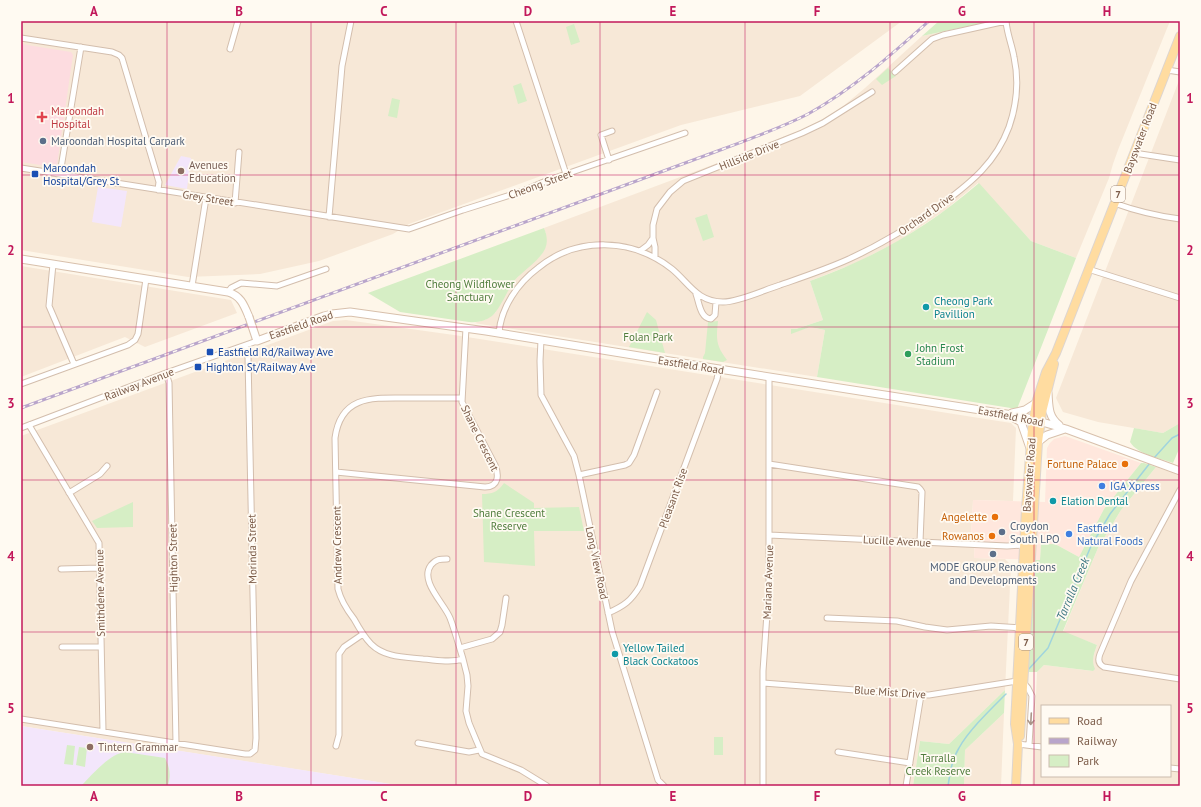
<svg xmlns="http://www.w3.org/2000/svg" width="1201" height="807" font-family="'PT Sans',sans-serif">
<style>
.residential{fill:#f7e8d7;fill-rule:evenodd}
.commercial{fill:#ffe7dd}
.education{fill:#f3e6fb}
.medical{fill:#fddce0}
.green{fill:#d6eec5}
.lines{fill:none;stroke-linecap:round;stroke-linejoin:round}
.stream{stroke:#a0d4dd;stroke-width:1.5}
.street-casing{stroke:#d3bead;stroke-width:7}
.secondary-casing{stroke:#d8c0ac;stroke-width:9}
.primary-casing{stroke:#ddd5d0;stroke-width:10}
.street{stroke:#fff;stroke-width:5}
.secondary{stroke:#fff;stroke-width:7}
.primary{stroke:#ffdca0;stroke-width:8}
.rail-casing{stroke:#b9a5cb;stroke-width:3}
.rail{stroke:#fffaf2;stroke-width:1.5;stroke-dasharray:4.5;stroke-linecap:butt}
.secondary-bridge-casing{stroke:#d8c0ac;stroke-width:9;stroke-linecap:butt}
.secondary-bridge{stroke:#fff;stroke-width:7}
.oneway{stroke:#aa9589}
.grid{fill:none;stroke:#c2185b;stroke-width:1;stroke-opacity:0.55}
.health-dot{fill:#e0444e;stroke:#fffaf2;stroke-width:1.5}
.service-dot{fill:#5c6f8a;stroke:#fffaf2;stroke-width:1.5}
.education-dot{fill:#8d6e63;stroke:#fffaf2;stroke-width:1.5}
.transit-dot{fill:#1a4fb4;stroke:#fffaf2;stroke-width:1.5}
.culture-dot{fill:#0f9aa8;stroke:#fffaf2;stroke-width:1.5}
.leisure-dot{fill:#2e9e5b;stroke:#fffaf2;stroke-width:1.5}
.food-dot{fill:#e8710a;stroke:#fffaf2;stroke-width:1.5}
.shop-dot{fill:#3f7fe0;stroke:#fffaf2;stroke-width:1.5}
.labels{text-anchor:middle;stroke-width:3.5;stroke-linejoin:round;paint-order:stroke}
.shield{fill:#fffaf2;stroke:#a38b7c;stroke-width:1}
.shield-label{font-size:10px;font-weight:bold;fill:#7c5c49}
.health-label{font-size:11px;fill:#be3a42;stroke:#fffaf2;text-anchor:start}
.street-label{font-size:11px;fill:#7c5c49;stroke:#fffaf2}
.service-label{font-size:11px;fill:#4e5e75;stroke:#fffaf2;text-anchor:start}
.education-label{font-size:11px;fill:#785e54;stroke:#fffaf2;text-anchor:start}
.transit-label{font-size:11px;fill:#164399;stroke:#fffaf2;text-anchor:start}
.park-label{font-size:11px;fill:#507d3d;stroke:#fffaf2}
.culture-label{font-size:11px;fill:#0d838f;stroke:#fffaf2;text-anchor:start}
.leisure-label{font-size:11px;fill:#27864d;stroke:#fffaf2;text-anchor:start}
.food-label{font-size:11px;fill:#c56008;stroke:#fffaf2;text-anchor:end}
.shop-label{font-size:11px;fill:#366cbe;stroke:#fffaf2;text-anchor:start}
.water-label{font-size:12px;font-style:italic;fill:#3b7682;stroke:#fffaf2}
.neatline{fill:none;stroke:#c2185b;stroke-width:1.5}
.grid-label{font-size:13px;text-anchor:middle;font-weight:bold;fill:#c2185b}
</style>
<rect width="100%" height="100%" fill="#fef6e9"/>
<path class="residential" d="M 21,21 L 902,21 L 800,96 L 681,125 L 409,224 L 393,234 L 319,261 L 260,274 L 188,277 L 21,250 Z
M 992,21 L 1170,21 L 1118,150 L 1113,164 L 1109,178 L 1076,258 L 1031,241 L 978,183 L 944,211 L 902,239 L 858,262 L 810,281 L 823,320 L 796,329 L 791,329 L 791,333 L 810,327 L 825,330 L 817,377 L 474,323 L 485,320 L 495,313 L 508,290 L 515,280 L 523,271 L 541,255 L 546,245 L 546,234 L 544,228 L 731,158 L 798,132 L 823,119 L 841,108 L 865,88 L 922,36 Z
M 1180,78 L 1180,423 L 1163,433 L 1098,422 L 1063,412 L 1056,398 Z
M 21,266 L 231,300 L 237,313 L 145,347 L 125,337 L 21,377 Z
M 346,320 L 454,335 L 1011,423 L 1016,428 L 1013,501 L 973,500 L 971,538 L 975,539 L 974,558 L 1005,559 L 1011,565 L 1005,690 L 949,744 L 920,741 L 913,786 L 403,786 L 21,726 L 21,436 L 333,321 Z
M 1156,467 L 1180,476 L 1180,786 L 1032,786 L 1037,672 L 1044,665 L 1092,671 L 1094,669 L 1092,660 L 1097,645 L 1063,632 L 1098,548 L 1121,510 ZM 1042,706 L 1170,706 L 1170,776 L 1042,776 Z
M 1004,713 L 1001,786 L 964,786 L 965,750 Z"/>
<path class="commercial" d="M 1065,436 L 1141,463 L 1104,509 L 1079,557 L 1055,544 L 1041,544 L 1040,560 L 974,558 L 975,539 L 971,538 L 973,500 L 1045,502 L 1047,448 L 1050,443 L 1054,439 Z"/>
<path class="education" d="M 181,156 L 191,158 L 187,189 L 165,185 Z
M 98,187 L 127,191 L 121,227 L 92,222 Z
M 21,726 L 296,769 L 403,786 L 21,786 Z"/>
<path class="medical" d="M 21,44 L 71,52 L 73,55 L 57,165 L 54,167 L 21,162 Z"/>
<path class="green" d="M 939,21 L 992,21 L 922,36 Z
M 574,24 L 580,42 L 571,45 L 566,27 Z
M 888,68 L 896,76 L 882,85 L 876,79 Z
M 521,83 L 527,101 L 518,104 L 513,86 Z
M 392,98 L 400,100 L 397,118 L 388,116 Z
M 979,183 L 1031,241 L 1076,258 L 1017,409 L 817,377 L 825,330 L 810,327 L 791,334 L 791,329 L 796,329 L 823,320 L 810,281 C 874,258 927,228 979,183 Z
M 707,214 L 714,237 L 703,241 L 695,218 Z
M 544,228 C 547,235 548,242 545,249 C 540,260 524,270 515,280 C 507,290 501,308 492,316 C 485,321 478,323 469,322 L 400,312 L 368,293 Z
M 647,312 L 656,320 L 665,353 L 629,347 Z
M 718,321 C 716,340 716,345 727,360 L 723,362 L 703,359 L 703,357 L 705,353 L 708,322 Z
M 1180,423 L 1180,447 L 1173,463 C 1160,458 1138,455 1130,442 L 1134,428 L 1163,433 Z
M 1141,463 L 1144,463 L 1156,467 L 1121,510 L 1098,548 L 1063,631 L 1097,645 C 1094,654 1091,660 1095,669 L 1093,671 L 1044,665 L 1037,672 L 1027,672 L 1033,560 L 1040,560 L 1041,544 L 1055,544 L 1079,557 L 1104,509 Z
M 504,483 L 534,503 L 534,508 L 579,507 L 584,531 L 534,531 L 535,566 L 484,562 L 482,494 C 492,494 498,492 504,483 Z
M 133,502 L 133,527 L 97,528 L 92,521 Z
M 1005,690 L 1004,713 L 965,750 L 964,786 L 913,786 L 920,741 L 949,744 Z
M 714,737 L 723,737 L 723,755 L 714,755 Z
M 67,745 L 75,746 L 73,765 L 64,764 Z
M 79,747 L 87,748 L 85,767 L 76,765 Z
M 125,752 L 165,758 C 170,768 171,775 168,785 L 168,786 L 81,786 C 92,775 109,754 125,752 Z"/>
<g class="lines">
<path class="stream" d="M 1154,458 L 1172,438 L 1180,434
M 1027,671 L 1048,648 L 1091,546 L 1110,514 L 1150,463
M 948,786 C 950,773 952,759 959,748 C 969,730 991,709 1006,694"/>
<g class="street-casing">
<path id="street" d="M 516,21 L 566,174
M 21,38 L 112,52 L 119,55 L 122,58 L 159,182 L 158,190
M 230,49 L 238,21
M 1167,70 L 1180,72
M 895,72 L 932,39 L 943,35 L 1006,21
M 1134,153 L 1180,160
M 609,160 L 601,135 L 612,131
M 21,168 L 409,229 L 463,210 L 523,191 L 546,181 L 685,133
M 60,174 L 81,47
M 235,203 L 239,152
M 1114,203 C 1136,211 1157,216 1180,219
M 329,217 L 342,66 L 351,21
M 653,238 L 655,247 L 655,257
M 640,251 L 648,245 L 653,238 L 653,225 L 657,209 L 670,192 L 683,181 L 802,133 L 823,123 L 872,92
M 53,264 L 49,306 L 74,364
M 1088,269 L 1180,298
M 192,286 L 206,198
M 228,292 L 231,288 L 241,283 L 277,286 L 326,269
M 696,294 C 699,302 700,318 711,319 L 715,315 L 716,302
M 499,333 C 501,307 518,283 538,268 C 577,236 633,238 672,269 C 689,283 697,302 723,302 C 739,302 764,290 780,285 C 803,277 827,269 849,259 C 882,244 913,225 942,204 C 972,182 996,162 1009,127 C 1017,104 1019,80 1014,57 C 1012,45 1007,34 1006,21
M 541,340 L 540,361 L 541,395 L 574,456 L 579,475 L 612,631 L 658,780 L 664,786
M 166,373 L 169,383 L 176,743
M 21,384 L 128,345 L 135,340 L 138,334 L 146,279
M 461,398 C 444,398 426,398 409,398 C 374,398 341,394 335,438 L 338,589 C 341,601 347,610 354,619 C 359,628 364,637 371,644 C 385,658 406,657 423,659 C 437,660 450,663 463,659 L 467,675 L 468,686 L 466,711 L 469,723 L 482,754 L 521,770 L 547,786
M 29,425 L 99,543 L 103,731
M 21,428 L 166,373 L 257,341
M 769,464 L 918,487 L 920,489 L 922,492 L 920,542
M 336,472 L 485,487 C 499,487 499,475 495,465 L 462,402 L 466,328
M 579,475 L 625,465 L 629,463 L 634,455 L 657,392
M 1180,490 L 1131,581 L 1100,654 C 1098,659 1098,664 1104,667 L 1180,679
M 69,493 L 100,474 L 107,466
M 769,535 L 1007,546 L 1024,545
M 447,559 C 440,559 436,559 431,565 C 419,581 444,603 450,618 C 455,631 459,646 463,659
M 61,569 L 100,568
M 608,613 C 624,606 631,601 640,586 L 717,379 L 719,369
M 827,618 L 897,621 L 925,627 L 947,630 L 991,626 L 1021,628
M 62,647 L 101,647
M 460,648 L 492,639 L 500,632 L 502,625 L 506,598
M 1023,682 L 1028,688 L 1032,696 L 1029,745
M 763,683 L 921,695 L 929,695 L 1017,681
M 21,719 L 245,754 L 250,754 L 255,750 L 256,738 L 248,357 L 246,345
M 418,743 L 469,752 L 479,750
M 1018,744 L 1042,747
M 336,746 L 339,735 L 339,654 L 344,647 L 363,634
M 838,752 L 910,763
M 1170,768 L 1180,769
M 763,786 L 763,671 L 769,585 L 769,377
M 906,786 L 921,695"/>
</g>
<g class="secondary-casing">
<path id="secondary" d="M 21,259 L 228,292 C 241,296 244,305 249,317
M 252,326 L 257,341 L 324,316 L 332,314 L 350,312 L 486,331 L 719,369 L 1025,417 L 1066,429 L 1180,471
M 1048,393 C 1049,407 1048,416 1059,425
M 1012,413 L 1025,410 L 1036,403
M 1012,417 L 1021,422 L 1030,448
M 1038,442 L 1047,435 L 1065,429"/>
</g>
<g class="primary-casing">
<path id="primary" d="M 1020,736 L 1038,442 L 1042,412 L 1054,364
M 1016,786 L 1018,744 L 1015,724 L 1026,509 L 1032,429 L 1036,403 L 1046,372 L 1056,353 L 1180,36"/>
</g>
<use href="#street" class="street"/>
<use href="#secondary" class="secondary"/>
<use href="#primary" class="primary"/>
<g class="rail-casing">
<path id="rail" d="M 21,408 L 723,149 C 752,138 781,128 808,114 C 853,89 891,55 929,21"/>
</g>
<use href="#rail" class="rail"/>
<g class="secondary-bridge-casing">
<path id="secondary-bridge" d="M 249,317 L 252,326"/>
</g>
<use href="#secondary-bridge" class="secondary-bridge"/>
</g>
<defs><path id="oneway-shaft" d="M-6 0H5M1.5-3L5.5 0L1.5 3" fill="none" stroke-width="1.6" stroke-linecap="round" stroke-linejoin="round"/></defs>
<use class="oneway" href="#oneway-shaft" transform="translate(1031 719) rotate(93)"/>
<path class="grid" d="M 167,21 L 167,786M 311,21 L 311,786M 456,21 L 456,786M 600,21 L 600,786M 745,21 L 745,786M 890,21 L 890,786M 1034,21 L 1034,786M 21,175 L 1180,175M 21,327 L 1180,327M 21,480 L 1180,480M 21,632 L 1180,632"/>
<path class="health-dot" d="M40 111h4v4h4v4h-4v4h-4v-4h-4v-4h4z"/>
<g class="service-dot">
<circle cx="43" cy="141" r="4"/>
<circle cx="1002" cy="532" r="4"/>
<circle cx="993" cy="554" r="4"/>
</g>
<g class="education-dot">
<circle cx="181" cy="171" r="4"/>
<circle cx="90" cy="747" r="4"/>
</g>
<g class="transit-dot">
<rect x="31" y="170" width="8" height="8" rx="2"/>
<rect x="206" y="348" width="8" height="8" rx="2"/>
<rect x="194" y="363" width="8" height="8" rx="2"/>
</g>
<g class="culture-dot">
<circle cx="926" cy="307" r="4"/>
<circle cx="1053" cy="501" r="4"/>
<circle cx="615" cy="654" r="4"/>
</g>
<circle class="leisure-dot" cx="908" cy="354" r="4"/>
<g class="food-dot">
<circle cx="1125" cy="464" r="4"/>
<circle cx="995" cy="517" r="4"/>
<circle cx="992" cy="536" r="4"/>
</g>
<g class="shop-dot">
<circle cx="1102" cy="486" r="4"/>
<circle cx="1069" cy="534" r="4"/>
</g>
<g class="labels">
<g class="shield">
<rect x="1111" y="186" width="14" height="16" rx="3"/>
<rect x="1019" y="634" width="14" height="16" rx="3"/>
</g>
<g class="shield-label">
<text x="1118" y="198">7</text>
<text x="1026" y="646">7</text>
</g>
<g class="health-label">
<text x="51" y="115">Maroondah<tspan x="51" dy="13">Hospital</tspan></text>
</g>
<g class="street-label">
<text transform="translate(1140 138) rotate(-69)" y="4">Bayswater Road</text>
<text transform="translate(749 155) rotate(-22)" y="4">Hillside Drive</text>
<text transform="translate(540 184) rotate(-20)" y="4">Cheong Street</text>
<text transform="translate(208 198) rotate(9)" y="4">Grey Street</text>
<text transform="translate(926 214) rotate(-35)" y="4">Orchard Drive</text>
<text transform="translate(301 325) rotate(-19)" y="4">Eastfield Road</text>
<text transform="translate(691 365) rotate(9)" y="4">Eastfield Road</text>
<text transform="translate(139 384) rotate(-21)" y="4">Railway Avenue</text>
<text transform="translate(1011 416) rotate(11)" y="4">Eastfield Road</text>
<text transform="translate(480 438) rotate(64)" y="4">Shane Crescent</text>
<text transform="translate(1029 475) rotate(-86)" y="4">Bayswater Road</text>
<text transform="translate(673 498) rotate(-70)" y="4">Pleasant Rise</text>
<text transform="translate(897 541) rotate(3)" y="4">Lucille Avenue</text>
<text transform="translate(337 545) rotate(-91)" y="4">Andrew Crescent</text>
<text transform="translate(252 549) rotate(-91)" y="4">Morinda Street</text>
<text transform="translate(173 558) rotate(-91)" y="4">Highton Street</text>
<text transform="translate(597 563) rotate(78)" y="4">Long View Road</text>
<text transform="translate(768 582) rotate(-88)" y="4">Mariana Avenue</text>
<text transform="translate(100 593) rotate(-91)" y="4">Smithdene Avenue</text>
<text transform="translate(890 692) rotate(4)" y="4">Blue Mist Drive</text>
</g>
<g class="service-label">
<text x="51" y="145">Maroondah Hospital Carpark</text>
<text x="1010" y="530">Croydon<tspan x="1010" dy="13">South LPO</tspan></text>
<text x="993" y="571" text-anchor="middle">MODE GROUP Renovations<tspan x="993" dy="13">and Developments</tspan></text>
</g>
<g class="education-label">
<text x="189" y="169">Avenues<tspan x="189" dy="13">Education</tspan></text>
<text x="98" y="751">Tintern Grammar</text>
</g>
<g class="transit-label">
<text x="43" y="172">Maroondah<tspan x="43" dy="13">Hospital/Grey St</tspan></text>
<text x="218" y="356">Eastfield Rd/Railway Ave</text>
<text x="206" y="371">Highton St/Railway Ave</text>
</g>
<g class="park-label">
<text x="470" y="288">Cheong Wildflower<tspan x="470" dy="13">Sanctuary</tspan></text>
<text x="648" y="341">Folan Park</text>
<text x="509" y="517">Shane Crescent<tspan x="509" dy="13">Reserve</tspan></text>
<text x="938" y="762">Tarralla<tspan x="938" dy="13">Creek Reserve</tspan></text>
</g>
<g class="culture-label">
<text x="934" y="305">Cheong Park<tspan x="934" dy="13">Pavillion</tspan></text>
<text x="1061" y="505">Elation Dental</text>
<text x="623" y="652">Yellow Tailed<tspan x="623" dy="13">Black Cockatoos</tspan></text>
</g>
<g class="leisure-label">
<text x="916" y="352">John Frost<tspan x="916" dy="13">Stadium</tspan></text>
</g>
<g class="food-label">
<text x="1117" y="468">Fortune Palace</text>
<text x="987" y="521">Angelette</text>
<text x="984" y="540">Rowanos</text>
</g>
<g class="shop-label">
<text x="1110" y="490">IGA Xpress</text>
<text x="1077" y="532">Eastfield<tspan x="1077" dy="13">Natural Foods</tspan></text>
</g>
<g class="water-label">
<text transform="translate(1073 589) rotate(-67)" y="4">Tarralla Creek</text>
</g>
</g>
<rect width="1201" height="807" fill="none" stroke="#fffaf2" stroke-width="44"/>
<rect x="1041" y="705" width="130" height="72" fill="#fffaf2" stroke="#cbbbae"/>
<rect x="1049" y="718" width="20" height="6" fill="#ffdca0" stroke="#cbbbae"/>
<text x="1077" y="725" font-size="12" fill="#7c5c49">Road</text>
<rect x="1049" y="738" width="20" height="6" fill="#b9a5cb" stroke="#cbbbae"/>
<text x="1077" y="745" font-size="12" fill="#7c5c49">Railway</text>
<rect x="1049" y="755" width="20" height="12" fill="#d6eec5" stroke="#cbbbae"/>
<text x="1077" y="765" font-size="12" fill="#7c5c49">Park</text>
<rect x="22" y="22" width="1157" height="763" class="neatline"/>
<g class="grid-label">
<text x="94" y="16">A</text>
<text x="239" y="16">B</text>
<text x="384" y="16">C</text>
<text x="528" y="16">D</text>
<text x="673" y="16">E</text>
<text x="817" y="16">F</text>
<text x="962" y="16">G</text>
<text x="1107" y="16">H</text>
<text x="11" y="103">1</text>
<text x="1190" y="103">1</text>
<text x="11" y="255">2</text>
<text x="1190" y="255">2</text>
<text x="11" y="408">3</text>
<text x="1190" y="408">3</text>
<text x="11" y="561">4</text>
<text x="1190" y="561">4</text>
<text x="11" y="713">5</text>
<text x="1190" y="713">5</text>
<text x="94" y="801">A</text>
<text x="239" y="801">B</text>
<text x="384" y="801">C</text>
<text x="528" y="801">D</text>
<text x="673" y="801">E</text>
<text x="817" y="801">F</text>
<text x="962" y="801">G</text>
<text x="1107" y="801">H</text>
</g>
</svg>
